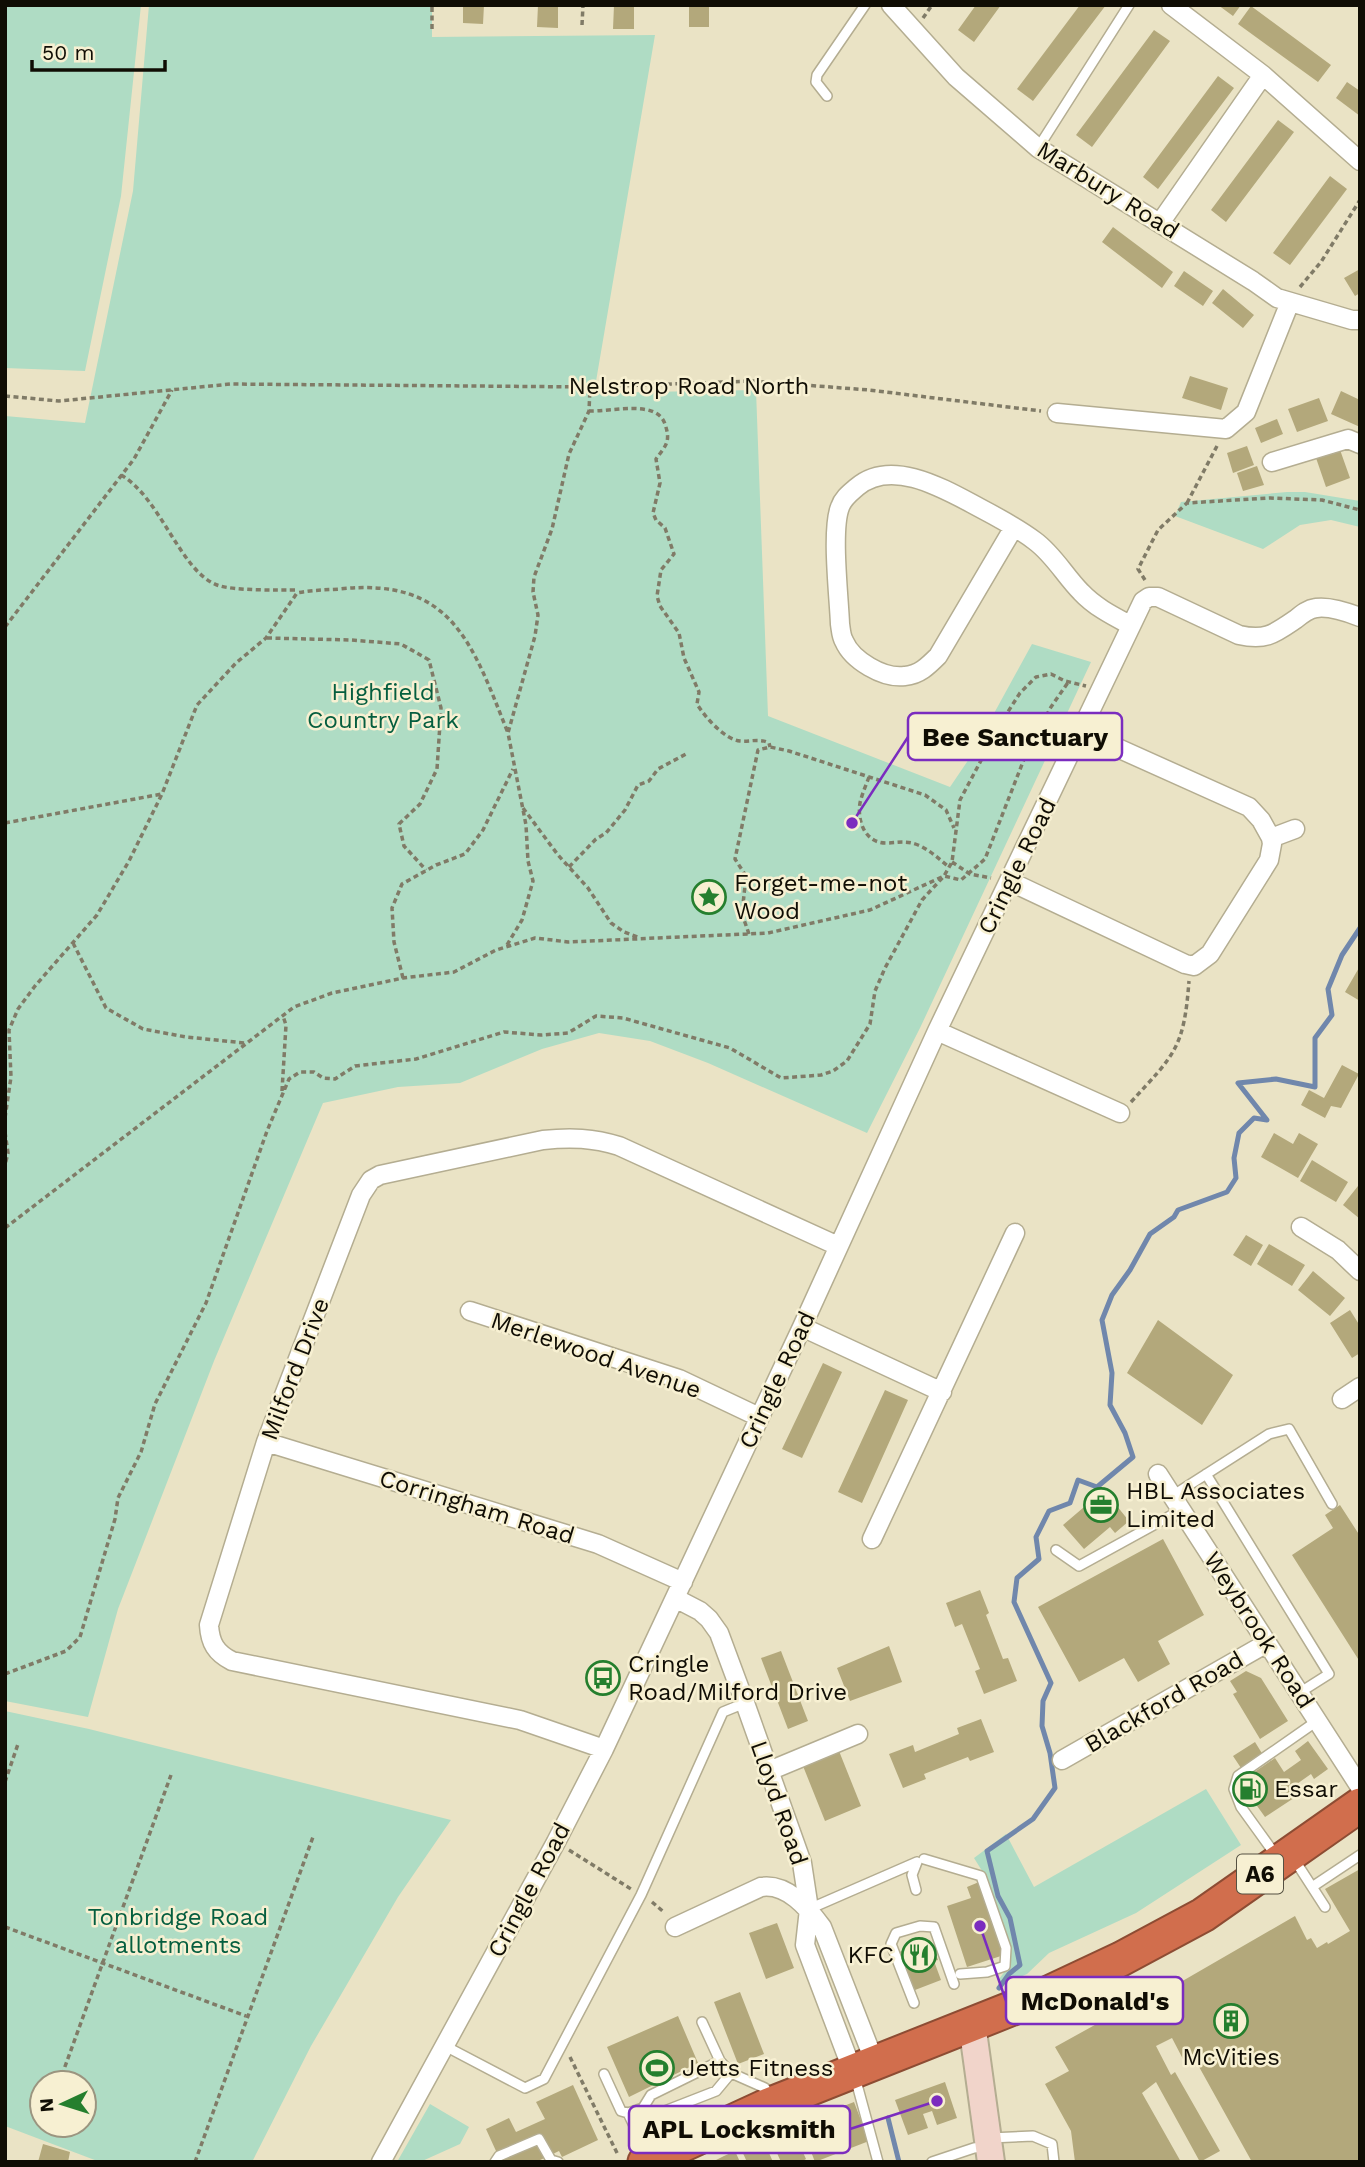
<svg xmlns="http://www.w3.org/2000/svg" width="1365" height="2167" font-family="'Work Sans',sans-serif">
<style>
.green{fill:#afdcc4;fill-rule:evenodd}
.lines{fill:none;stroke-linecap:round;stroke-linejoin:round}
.stream{stroke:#7087ac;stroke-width:5}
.building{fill:#b3a87b}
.lane-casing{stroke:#b4ad91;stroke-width:12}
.street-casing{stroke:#b4ad91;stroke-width:21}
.secondary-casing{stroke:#b4ad91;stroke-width:30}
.highway-casing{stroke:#8d4c33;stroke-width:37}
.path{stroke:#807b67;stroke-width:3.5;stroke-dasharray:5 3.5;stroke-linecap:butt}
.lane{stroke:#fff;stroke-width:9}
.street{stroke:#fff;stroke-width:18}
.secondary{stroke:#f1d4ca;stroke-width:26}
.highway{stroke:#d16e4d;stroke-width:33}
.labels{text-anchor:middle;stroke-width:5;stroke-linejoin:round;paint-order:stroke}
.shield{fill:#f7f0d2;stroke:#555142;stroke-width:2}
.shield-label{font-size:23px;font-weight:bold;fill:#100d04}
.street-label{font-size:24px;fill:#100d04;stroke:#f7f0d2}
.park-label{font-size:24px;fill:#055e3f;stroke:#f7f0d2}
.poi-label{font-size:24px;fill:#100d04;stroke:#f7f0d2;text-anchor:start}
.leader{fill:none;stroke:#7b2cbf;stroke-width:2.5}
.callout-dot{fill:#7b2cbf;stroke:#f7f0d2;stroke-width:2.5}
.callout{fill:#f7f0d2;stroke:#7b2cbf;stroke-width:2.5}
.callout-label{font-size:26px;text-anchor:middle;font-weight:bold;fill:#100d04}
</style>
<rect width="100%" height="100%" fill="#eae3c5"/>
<path class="green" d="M 5,5 L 141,5 L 121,196 L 85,371 L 5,368 Z
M 149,5 L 432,5 L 432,37 L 655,35 L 594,393 L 756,390 L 768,716 L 950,787 L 969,759 L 1032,644 L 1091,662 L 920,1028 L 867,1133 L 708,1063 L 650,1041 L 599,1033 L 542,1049 L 460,1083 L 398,1087 L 323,1103 L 214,1361 L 118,1609 L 88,1717 L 5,1701 L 5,416 L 85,423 L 133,191 Z
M 1287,492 L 1305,492 L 1360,501 L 1360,527 L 1331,520 L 1300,525 L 1263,549 L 1175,516 L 1181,502 Z
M 5,1711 L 89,1729 L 451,1820 L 398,1897 L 311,2046 L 252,2162 L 100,2162 L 5,2126 ZM 42,2083 L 84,2083 L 84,2125 L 42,2125 Z
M 1206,1789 L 1241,1845 L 1136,1913 L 1049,1953 L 1027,1974 L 999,1986 L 999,1979 L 1008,1967 L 984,1874 L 974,1858 L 1006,1834 L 1034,1887 Z
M 430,2104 L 469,2127 L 460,2144 L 420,2162 L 397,2162 Z"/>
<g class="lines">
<path class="stream" d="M 999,1988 L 1009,1974 L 1020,1965 L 1010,1918 L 998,1896 L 987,1851 L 1033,1819 L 1055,1788 L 1050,1753 L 1042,1726 L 1043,1701 L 1051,1683 L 1014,1602 L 1017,1578 L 1039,1559 L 1036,1537 L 1049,1511 L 1070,1503 L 1078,1480 L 1097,1487 L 1133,1457 L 1125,1433 L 1110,1405 L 1112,1373 L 1102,1320 L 1112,1295 L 1130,1270 L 1150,1234 L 1174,1217 L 1178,1210 L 1227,1192 L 1236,1178 L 1234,1158 L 1239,1133 L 1254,1118 L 1267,1120 L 1238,1083 L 1276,1079 L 1315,1087 L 1315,1038 L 1332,1015 L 1328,989 L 1342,955 L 1360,928
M 888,2118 L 899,2162"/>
</g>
<path class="building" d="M 463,5 L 484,5 L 483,24 L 463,23 Z
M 538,5 L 558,5 L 558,28 L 537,27 Z
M 614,5 L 634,5 L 634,29 L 613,29 Z
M 689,5 L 709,5 L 709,27 L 689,27 Z
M 976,5 L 1001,5 L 974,42 L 958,30 Z
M 1080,5 L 1106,5 L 1033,101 L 1017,89 Z
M 1218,5 L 1241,5 L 1233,16 Z
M 1251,6 L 1331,65 L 1318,82 L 1238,24 Z
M 1154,30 L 1170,41 L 1092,147 L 1076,135 Z
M 1218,76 L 1234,88 L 1158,189 L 1143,177 Z
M 1347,82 L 1360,91 L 1360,116 L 1336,98 Z
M 1278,120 L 1294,132 L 1226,222 L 1211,210 Z
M 1330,176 L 1347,189 L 1290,265 L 1273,253 Z
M 1113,227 L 1173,272 L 1162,288 L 1102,242 Z
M 1360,269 L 1360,293 L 1355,296 L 1344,278 Z
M 1184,271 L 1213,291 L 1203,306 L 1174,286 Z
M 1223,289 L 1254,315 L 1243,328 L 1212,303 Z
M 1190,376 L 1228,388 L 1221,410 L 1182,398 Z
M 1341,391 L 1360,400 L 1360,427 L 1331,414 Z
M 1319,398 L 1328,421 L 1297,432 L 1288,409 Z
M 1277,419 L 1283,434 L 1261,443 L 1255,428 Z
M 1247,446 L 1254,465 L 1233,473 L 1227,453 Z
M 1339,447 L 1350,478 L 1326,487 L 1315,455 Z
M 1257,466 L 1264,485 L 1243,491 L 1237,473 Z
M 1360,966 L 1360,1001 L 1345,992 Z
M 1342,1065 L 1359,1074 L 1341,1108 L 1331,1106 L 1325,1118 L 1301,1105 L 1309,1090 L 1324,1098 Z
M 1274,1133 L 1293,1144 L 1299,1133 L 1318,1144 L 1298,1178 L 1261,1157 Z
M 1312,1160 L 1348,1182 L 1336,1202 L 1300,1181 Z
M 1358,1186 L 1360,1188 L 1360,1219 L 1343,1205 Z
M 1246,1235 L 1263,1245 L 1251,1266 L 1233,1255 Z
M 1269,1244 L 1305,1265 L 1292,1286 L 1257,1264 Z
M 1313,1271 L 1345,1298 L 1330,1316 L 1298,1290 Z
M 1350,1310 L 1360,1326 L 1360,1353 L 1352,1358 L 1330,1323 Z
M 1158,1320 L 1233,1375 L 1202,1425 L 1127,1373 Z
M 823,1363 L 842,1372 L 802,1458 L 782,1449 Z
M 885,1390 L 908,1400 L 862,1503 L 838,1492 Z
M 1104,1490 L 1129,1521 L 1115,1533 L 1110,1527 L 1084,1549 L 1063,1525 Z
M 1340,1505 L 1360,1536 L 1360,1662 L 1292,1555 L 1333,1528 L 1325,1515 Z
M 1163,1539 L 1204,1615 L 1158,1641 L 1170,1664 L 1138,1682 L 1124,1658 L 1079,1682 L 1038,1607 Z
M 980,1590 L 989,1613 L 986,1615 L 1003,1659 L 1008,1658 L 1017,1681 L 984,1694 L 975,1671 L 980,1669 L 962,1624 L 955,1627 L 946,1603 Z
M 889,1646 L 902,1682 L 850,1701 L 837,1668 Z
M 781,1651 L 808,1721 L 788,1729 L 761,1658 Z
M 1246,1671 L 1261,1678 L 1288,1721 L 1260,1739 L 1233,1694 L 1237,1692 L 1230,1681 Z
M 981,1719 L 994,1752 L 970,1761 L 968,1757 L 924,1774 L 926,1779 L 903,1788 L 889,1754 L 913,1745 L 915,1752 L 959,1734 L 957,1728 Z
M 1308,1741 L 1328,1769 L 1314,1779 L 1311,1774 L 1294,1786 L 1300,1794 L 1265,1817 L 1240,1782 L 1275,1758 L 1284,1772 L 1301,1760 L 1295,1751 Z
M 1255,1742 L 1263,1755 L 1241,1768 L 1233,1756 Z
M 839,1751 L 861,1806 L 825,1821 L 803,1766 Z
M 1360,1869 L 1360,2162 L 1252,2162 L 1193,2056 L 1184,2061 L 1172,2038 L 1156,2046 L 1171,2075 L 1175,2072 L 1220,2151 L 1200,2162 L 1156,2082 L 1142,2093 L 1181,2162 L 1075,2162 L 1071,2131 L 1045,2084 L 1069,2071 L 1055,2047 L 1131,2005 L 1127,1997 L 1154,1983 L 1160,1994 L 1295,1916 L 1307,1940 L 1311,1938 L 1317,1948 L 1327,1942 L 1328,1944 L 1350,1931 L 1325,1889 Z
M 979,1882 L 1004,1955 L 967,1967 L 947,1906 L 971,1898 L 967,1887 Z
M 777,1923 L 794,1968 L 766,1979 L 749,1933 Z
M 930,1940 L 938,1960 L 934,1961 L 941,1980 L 915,1990 L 897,1953 Z
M 740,1992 L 764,2054 L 738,2064 L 714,2002 Z
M 678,2016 L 698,2063 L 629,2097 L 607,2047 Z
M 945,2082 L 957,2118 L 937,2125 L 932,2111 L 923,2114 L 928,2128 L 908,2135 L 895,2100 Z
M 573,2085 L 598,2140 L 562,2157 L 559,2151 L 536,2162 L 501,2162 L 486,2129 L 509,2118 L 516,2132 L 545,2119 L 536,2102 Z
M 854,2102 L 869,2141 L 815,2162 L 800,2123 Z
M 791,2126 L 806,2159 L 801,2162 L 781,2162 L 769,2135 Z
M 763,2139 L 773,2162 L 747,2162 L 741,2149 Z
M 43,2144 L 70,2152 L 68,2162 L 38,2162 Z
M 735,2151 L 740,2162 L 712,2162 L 724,2156 Z"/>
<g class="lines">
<g class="lane-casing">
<path id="lane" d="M 827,96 L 816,82 L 817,75 L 865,5
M 1038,148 L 1129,5
M 1206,1474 L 1329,1674 L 1299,1693
M 1172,1496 L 1269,1434 L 1289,1429 L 1332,1504
M 1056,1550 L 1079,1566 L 1181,1510
M 1277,1857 L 1241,1807 L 1234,1789 L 1238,1776 L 1317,1721
M 924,1859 L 981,1876 L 1006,1948 L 1005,1966 L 987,1972 L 960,1974
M 1294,1859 L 1325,1907
M 1312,1887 L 1360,1855
M 916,1890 L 912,1875 L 917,1862
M 809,1909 L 917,1862
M 914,2003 L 891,1944 L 896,1933 L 920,1926 L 934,1927 L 954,1984
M 702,2022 L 720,2061 L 731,2073
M 445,2046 L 525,2088 L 544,2079 L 641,1895 L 723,1712 L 745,1703
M 604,2074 L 621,2111 L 628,2113 L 648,2155
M 855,2077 L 878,2162
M 643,2108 L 651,2095 L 720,2061
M 628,2113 L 643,2108 L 657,2114 L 716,2091 L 731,2073 L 765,2088 L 769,2098
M 990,2138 L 1033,2136 L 1052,2144 L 1054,2162
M 495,2162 L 499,2156 L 539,2139 L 551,2160 L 558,2162
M 932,2162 L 974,2148 L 988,2146"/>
</g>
<g class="street-casing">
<path id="street" d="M 891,5 L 956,77 L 1038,148 L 1253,281 L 1277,298 L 1352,320 L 1360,320
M 1171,5 L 1263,75 L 1360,161
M 1160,223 L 1263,75
M 1057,413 L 1226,429 L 1246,412 L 1290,302
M 1272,462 L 1348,439 L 1360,444
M 1014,527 L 938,656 C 928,666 919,675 905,676 C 883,679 852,660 844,641 C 841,636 841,630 840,624 C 839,597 831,530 840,507 C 843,498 850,493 857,487 C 892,457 946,490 980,508 C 999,518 1018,528 1035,541 C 1054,555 1065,576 1081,592 C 1095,607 1113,616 1130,625
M 1082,732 L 1249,807 L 1261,820 L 1271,838 L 1295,829
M 1009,881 L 1185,964 L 1194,966 L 1210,954 L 1269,860 L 1272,844 L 1271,838
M 937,1031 L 1120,1113
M 1301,1227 L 1338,1250 L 1360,1271
M 470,1311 L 679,1379 L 759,1417
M 802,1327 L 942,1392
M 1342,1399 L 1360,1387
M 266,1442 L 598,1544 L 683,1582
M 1158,1474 L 1360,1787
M 872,1539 L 1015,1233
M 675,1598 L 700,1611 L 709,1619 L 719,1633 L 745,1703 L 802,1863 L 809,1909 L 805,1945 L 853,2072
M 604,1749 L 520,1720 L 232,1661 C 216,1653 210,1643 209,1625 L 266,1442 L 361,1195 L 371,1180 L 380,1175 L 543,1140 C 571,1137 593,1138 619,1146 L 838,1246
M 1062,1760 L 1267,1643
M 769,1771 L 858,1734
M 675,1927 L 761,1887 C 787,1883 808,1908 822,1927 L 875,2063
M 381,2162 L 556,1842 L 604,1749 L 802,1327 L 937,1031 L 1143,601 L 1149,597 L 1158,597 L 1239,635 C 1266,641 1274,634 1296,619 C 1302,614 1308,609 1316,608 C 1329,606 1347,612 1360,617"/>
</g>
<g class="secondary-casing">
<path id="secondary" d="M 972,2024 L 991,2162"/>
</g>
<g class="highway-casing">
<path id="highway" d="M 645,2162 L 771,2104 L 1038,1998 L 1121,1959 L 1203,1915 L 1360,1805"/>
</g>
<path class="path" d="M 923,18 L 932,5
M 582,25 L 583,5
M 432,29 L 432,5
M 1300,287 L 1321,262 L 1360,200
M 5,396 L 59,401 L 231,384 L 590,387 L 752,381 L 869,390 L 1041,411
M 589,411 C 611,412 657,399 665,424 C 671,442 666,445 656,459 L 660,483 L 653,513 L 656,520 L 665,528 L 674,554 L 661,570 L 657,596 L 660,606 L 679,633 L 684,658 L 699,692 L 697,704 C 705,717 724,739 740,741 C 750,742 759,738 769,743 L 770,747
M 121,475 C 161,498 180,571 217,585 C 233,591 279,590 298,590
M 1187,503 L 1217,446
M 1145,580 L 1138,569 L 1158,530 L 1187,503 L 1270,498 L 1322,500 L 1360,510
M 5,627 L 134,459 L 172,390
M 267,638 L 351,640 L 401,644 L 429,660 L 441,708 L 437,769 L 420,804 L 399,824 L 404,846 L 426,870
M 869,777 C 866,785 862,794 860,803 C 857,821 865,843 886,843 C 897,843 906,840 918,845 C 930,850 939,859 949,867
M 523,808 L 558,855 L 588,888 L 611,923 L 624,932 L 640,938
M 5,823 L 162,794
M 952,862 L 970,874 L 991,878
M 569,867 L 596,839 L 606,833 L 625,810 L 638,785 L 649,781 L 658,769 L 688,753
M 749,934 L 742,914 L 746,876 L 735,859 L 758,750 L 770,747 L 789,751 L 925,795 L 946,810 L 954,828
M 73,943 L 106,1008 L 143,1029 L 186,1037 L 245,1043
M 507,945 L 522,920 L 533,881 L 528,861 L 526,825 L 508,733 L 535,636 L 538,615 L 533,592 L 534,577 L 552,529 L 569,454 L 589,411 L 590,388
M 403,978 L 394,942 L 392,908 L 402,884 L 436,865 L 465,854 L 483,830 L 513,769
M 282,1091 L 286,1025 L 283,1016
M 1131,1102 C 1175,1054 1184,1048 1189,981
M 5,1118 L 11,1077 L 9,1030 L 18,1009 L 35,986 L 97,915 L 129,861 L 162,794 L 197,705 L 236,663 L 266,638 L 297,593 C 311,590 325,590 340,589 C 452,577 472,643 508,733
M 5,1132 L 8,1153 L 5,1165
M 5,1228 L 294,1007 L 332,993 L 403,978 L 454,972 L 496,950 L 535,938 L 568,942 L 768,933 L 870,910 L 944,876 L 952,862 L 960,800 L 1002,721 L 1020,693 L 1036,677 L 1051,674 L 1065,681 L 1086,686
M 5,1674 L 66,1651 L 80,1637 L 115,1519 L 118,1498 L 141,1452 L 155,1404 L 206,1303 L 267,1131 L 289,1079 L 300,1072 L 314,1072 L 323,1078 L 335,1079 L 355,1066 L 416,1059 L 504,1032 L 541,1035 L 568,1033 L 596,1016 L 623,1018 L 730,1048 L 781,1078 L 821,1075 L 833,1071 L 847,1061 L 870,1024 L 875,991 L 885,968 L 922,900 L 944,876 L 961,880 L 985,859 L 1028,749 L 1051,707 L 1069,681
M 5,1782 L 18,1744
M 569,1850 L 631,1889
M 652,1902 L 665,1913
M 5,1927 L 246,2016
M 570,2057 L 618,2155
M 59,2083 L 171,1775
M 43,2128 L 44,2125
M 195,2162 L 313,1837"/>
<use href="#lane" class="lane"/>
<use href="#street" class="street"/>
<use href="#secondary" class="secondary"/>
<use href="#highway" class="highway"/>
</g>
<defs>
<g id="sight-ring" transform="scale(1.75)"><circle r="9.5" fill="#f7f0d2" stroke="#257f2e" stroke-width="1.5"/><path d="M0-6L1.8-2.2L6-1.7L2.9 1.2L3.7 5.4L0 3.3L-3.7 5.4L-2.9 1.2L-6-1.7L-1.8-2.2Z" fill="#257f2e"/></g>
<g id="office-ring" transform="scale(1.75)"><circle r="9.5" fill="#f7f0d2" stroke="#257f2e" stroke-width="1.5"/><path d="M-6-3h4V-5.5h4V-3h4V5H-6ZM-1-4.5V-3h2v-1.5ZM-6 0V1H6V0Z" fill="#257f2e"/></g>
<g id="bus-ring" transform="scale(1.75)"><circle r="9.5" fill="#f7f0d2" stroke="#257f2e" stroke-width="1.5"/><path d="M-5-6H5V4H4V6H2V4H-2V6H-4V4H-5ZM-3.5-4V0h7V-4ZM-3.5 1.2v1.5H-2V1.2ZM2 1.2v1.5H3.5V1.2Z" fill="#257f2e"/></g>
<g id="fuel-ring" transform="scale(1.75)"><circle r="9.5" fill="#f7f0d2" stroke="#257f2e" stroke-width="1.5"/><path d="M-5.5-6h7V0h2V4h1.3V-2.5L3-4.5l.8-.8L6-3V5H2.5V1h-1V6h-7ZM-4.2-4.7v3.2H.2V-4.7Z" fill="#257f2e"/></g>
<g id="restaurant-ring" transform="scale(1.75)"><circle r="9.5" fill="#f7f0d2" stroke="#257f2e" stroke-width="1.5"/><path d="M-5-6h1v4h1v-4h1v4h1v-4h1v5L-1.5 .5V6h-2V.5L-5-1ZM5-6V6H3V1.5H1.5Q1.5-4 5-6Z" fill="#257f2e"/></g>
<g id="building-ring" transform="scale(1.75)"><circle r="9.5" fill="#f7f0d2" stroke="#257f2e" stroke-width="1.5"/><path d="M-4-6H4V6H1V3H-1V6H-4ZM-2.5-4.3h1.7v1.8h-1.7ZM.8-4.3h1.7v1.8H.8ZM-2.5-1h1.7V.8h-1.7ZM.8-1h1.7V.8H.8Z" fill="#257f2e"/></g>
<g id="stadium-ring" transform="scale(1.75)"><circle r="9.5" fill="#f7f0d2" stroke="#257f2e" stroke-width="1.5"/><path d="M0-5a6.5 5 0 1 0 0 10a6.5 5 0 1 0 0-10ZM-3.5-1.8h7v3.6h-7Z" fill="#257f2e"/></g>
</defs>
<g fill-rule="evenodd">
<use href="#sight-ring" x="709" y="897"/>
<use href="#office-ring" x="1101" y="1505"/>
<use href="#bus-ring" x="603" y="1678"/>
<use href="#fuel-ring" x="1250" y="1789"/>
<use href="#restaurant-ring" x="919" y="1955"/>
<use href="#building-ring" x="1231" y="2021"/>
<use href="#stadium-ring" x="657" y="2068"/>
</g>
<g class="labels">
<rect class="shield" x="1237" y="1854.5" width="46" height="39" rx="5"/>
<g class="shield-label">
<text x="1260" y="1882">A6</text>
</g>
<g class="street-label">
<text transform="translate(1108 190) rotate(32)" y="8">Marbury Road</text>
<text x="689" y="394">Nelstrop Road North</text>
<text transform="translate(1017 866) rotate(-64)" y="8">Cringle Road</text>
<text transform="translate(596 1355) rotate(19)" y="8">Merlewood Avenue</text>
<text transform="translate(295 1369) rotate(-69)" y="8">Milford Drive</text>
<text transform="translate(777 1380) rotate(-65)" y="8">Cringle Road</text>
<text transform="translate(477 1507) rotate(17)" y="8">Corringham Road</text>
<text transform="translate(1259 1630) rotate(57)" y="8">Weybrook Road</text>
<text transform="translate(1164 1702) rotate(-30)" y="8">Blackford Road</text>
<text transform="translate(779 1803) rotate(71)" y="8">Lloyd Road</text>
<text transform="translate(529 1890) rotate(-62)" y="8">Cringle Road</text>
</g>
<g class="park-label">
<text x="383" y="700">Highfield<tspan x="383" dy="28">Country Park</tspan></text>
<text x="178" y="1925">Tonbridge Road<tspan x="178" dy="28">allotments</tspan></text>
</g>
<g class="poi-label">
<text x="734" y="891">Forget-me-not<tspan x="734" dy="28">Wood</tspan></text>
<text x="1126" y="1499">HBL Associates<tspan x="1126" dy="28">Limited</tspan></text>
<text x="628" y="1672">Cringle<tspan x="628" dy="28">Road/Milford Drive</tspan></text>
<text x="1274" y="1797">Essar</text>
<text x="894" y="1963" text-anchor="end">KFC</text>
<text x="1231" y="2065" text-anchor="middle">McVities</text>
<text x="682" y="2076">Jetts Fitness</text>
</g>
</g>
<path class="leader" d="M852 823L908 737M980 1926L1006 2001M937 2101L850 2129"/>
<g class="callout-dot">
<circle cx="852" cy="823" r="7"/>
<circle cx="980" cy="1926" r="7"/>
<circle cx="937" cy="2101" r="7"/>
</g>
<g class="callout">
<rect x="908" y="713" width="214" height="47" rx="7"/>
<rect x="1006" y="1977" width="177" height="47" rx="7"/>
<rect x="629" y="2106" width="221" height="47" rx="7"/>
</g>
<g class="callout-label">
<text x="1015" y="746">Bee Sanctuary</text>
<text x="1095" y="2010">McDonald's</text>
<text x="739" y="2138">APL Locksmith</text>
</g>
<rect width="1365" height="2167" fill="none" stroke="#100d04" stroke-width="14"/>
<g transform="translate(63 2104) rotate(266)"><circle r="33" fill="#f7f0d2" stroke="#9b9580" stroke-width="2"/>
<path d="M0-5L12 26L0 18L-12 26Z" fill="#257f2e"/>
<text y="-10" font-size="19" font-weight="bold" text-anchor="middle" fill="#100d04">N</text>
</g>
<path d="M32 60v10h133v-10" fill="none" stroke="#100d04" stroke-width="3.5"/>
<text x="42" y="60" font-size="21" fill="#100d04" stroke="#f7f0d2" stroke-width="5" paint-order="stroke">50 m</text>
</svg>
